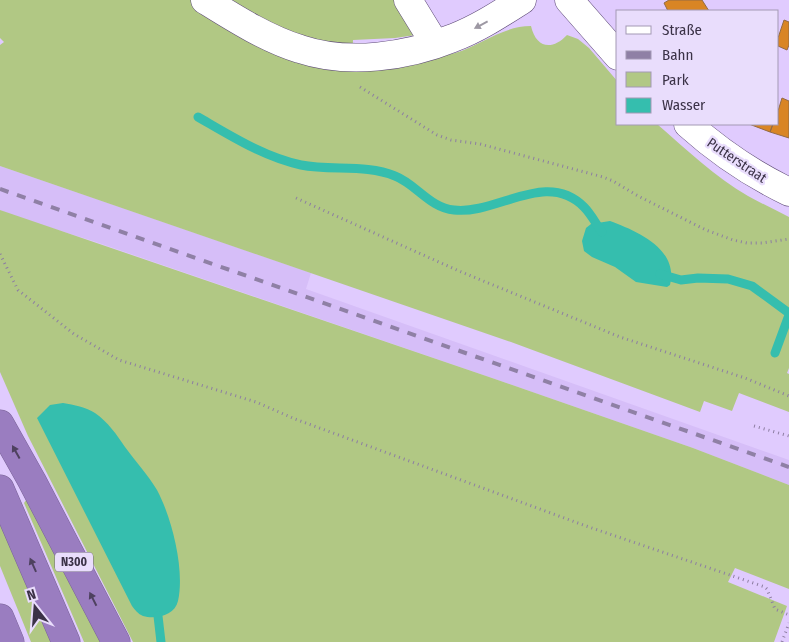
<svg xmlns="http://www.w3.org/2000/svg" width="789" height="642" font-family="'Fira Sans Condensed',sans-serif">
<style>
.built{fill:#d6bef8}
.green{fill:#b1c884}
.water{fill:#35beae}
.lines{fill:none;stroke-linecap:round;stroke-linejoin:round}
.stream{stroke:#35beae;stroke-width:9}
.building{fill:#d98524;stroke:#936b45}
.minor-casing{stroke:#5d4a76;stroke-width:29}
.highway-casing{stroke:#796396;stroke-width:29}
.path{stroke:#8d7ea2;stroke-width:3;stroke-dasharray:1 4;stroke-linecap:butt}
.minor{stroke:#fff;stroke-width:28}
.highway{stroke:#9a7dc0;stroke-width:28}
.rail{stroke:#8f80a5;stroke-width:4;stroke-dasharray:9 9;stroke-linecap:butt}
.oneway{fill:#9d98a3}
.oneway2{fill:#4e415f}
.labels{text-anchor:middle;stroke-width:4.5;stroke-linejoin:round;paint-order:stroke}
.shield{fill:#e9ddfc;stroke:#6f657d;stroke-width:1}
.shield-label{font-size:12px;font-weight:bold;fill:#3b3247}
.street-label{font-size:14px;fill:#3b3247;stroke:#e9ddfc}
</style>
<rect width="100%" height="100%" fill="#e0cbfe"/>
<path class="built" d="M 0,166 L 311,273 L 306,289 L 789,460 L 789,485 L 693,448 L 492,378 L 93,241 L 13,216 L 0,210 Z"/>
<path class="green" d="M 0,0 L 398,0 L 416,35 L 395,38 L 353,40 L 352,63 C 387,62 421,63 455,53 C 481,45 503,26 531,26 C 536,48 552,51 567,35 L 578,39 L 589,48 L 618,82 L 618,124 L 657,124 C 686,149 715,177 748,196 C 761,203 775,210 789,217 L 789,368 L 787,373 L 789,374 L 789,412 L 739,393 L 732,411 L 704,401 L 700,412 L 511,342 L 0,166 L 0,45 L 4,42 L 0,38 Z
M 0,210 L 492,378 L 693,448 L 789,485 L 789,589 L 735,568 L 728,582 L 787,606 L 774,642 L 133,642 L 28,436 L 0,372 Z
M 29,496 L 107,642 L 84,642 L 24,503 Z
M 0,522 L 51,642 L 31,642 L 0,566 Z"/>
<path class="water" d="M 610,221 C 637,231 679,249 670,285 L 667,287 L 636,282 L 615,267 L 592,257 L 584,251 L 582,241 L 586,228 L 591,224 Z
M 63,403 C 74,405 86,407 95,413 C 108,422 117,435 125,447 C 136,462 148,475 157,490 C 172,518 185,570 178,601 C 175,615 156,620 143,616 C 138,614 135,610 132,606 L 37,418 L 50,405 Z"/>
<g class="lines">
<path class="stream" d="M 198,117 C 231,136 264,157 301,165 C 332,171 366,164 395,176 C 416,184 430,208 454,210 C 497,215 546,169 584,207 C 591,214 596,224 602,232
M 660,274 L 681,280 L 698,278 L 728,279 L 752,286 L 789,313
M 775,353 L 789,315
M 158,616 L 161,642"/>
</g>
<path class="building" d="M 669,0 L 702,0 L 709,11 L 668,11 L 664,3 Z
M 784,20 L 789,22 L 789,45 L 787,50 L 778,46 L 778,38 Z
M 782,98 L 789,101 L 789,138 L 770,132 L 773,124 L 778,124 L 778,111 Z
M 749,124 L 773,124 L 770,132 Z"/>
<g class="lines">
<g class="minor-casing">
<path id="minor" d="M 205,0 C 234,18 267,39 300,49 C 348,65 406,57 453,38 C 477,29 500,14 522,0
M 408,0 L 435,44
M 569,0 L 618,56
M 688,124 C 718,151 752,174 789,192"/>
</g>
<g class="highway-casing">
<path id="highway" d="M 0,424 L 32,481 L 116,642
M 0,489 L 66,642
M 0,618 L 10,642"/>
</g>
<path class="path" d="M 360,87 L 437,135 L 451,140 L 480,144 L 603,177 L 613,181 L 638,196 L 706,230 L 733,240 L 747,243 L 762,243 L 789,239
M 296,198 L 459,271 L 620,337 L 745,378 L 789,396
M 0,254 L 18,290 L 74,334 L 119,360 L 256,402 L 295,419 L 586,526 L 765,587 L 767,589 L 775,609 L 789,615
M 754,426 L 789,436
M 782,642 L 789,623"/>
<use href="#minor" class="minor"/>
<use href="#highway" class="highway"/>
<path class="rail" d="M 0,189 L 789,467"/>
</g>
<defs><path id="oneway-solid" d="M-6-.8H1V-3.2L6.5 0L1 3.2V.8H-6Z" transform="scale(1.25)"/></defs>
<use class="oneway" href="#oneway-solid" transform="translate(481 25) rotate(152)"/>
<g class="oneway2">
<use href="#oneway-solid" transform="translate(16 452) rotate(-119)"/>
<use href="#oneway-solid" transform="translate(33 565) rotate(-114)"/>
<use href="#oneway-solid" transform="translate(93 599) rotate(-117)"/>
</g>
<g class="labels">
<rect class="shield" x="55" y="552.5" width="38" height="19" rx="4"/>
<g class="shield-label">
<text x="74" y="566">N300</text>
</g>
<g class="street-label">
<text transform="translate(737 160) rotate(34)" y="5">Putterstraat</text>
</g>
</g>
<rect x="616" y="10" width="162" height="115" fill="#e9ddfc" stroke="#a399b4"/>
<rect x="626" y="26" width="25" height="8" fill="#ffffff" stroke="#a399b4"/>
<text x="662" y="35" font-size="15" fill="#3b3247">Straße</text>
<rect x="626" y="51" width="25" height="8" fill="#8f80a5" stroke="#a399b4"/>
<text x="662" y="60" font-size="15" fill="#3b3247">Bahn</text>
<rect x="626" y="72" width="25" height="15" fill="#b1c884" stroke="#a399b4"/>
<text x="662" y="85" font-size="15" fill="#3b3247">Park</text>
<rect x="626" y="98" width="25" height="15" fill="#35beae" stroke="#a399b4"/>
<text x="662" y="110" font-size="15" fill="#3b3247">Wasser</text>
<g transform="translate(35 607) rotate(343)" stroke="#e9ddfc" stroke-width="4" paint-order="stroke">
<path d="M0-4L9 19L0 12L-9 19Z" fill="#3b3247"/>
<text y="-8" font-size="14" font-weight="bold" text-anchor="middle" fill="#3b3247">N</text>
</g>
</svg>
